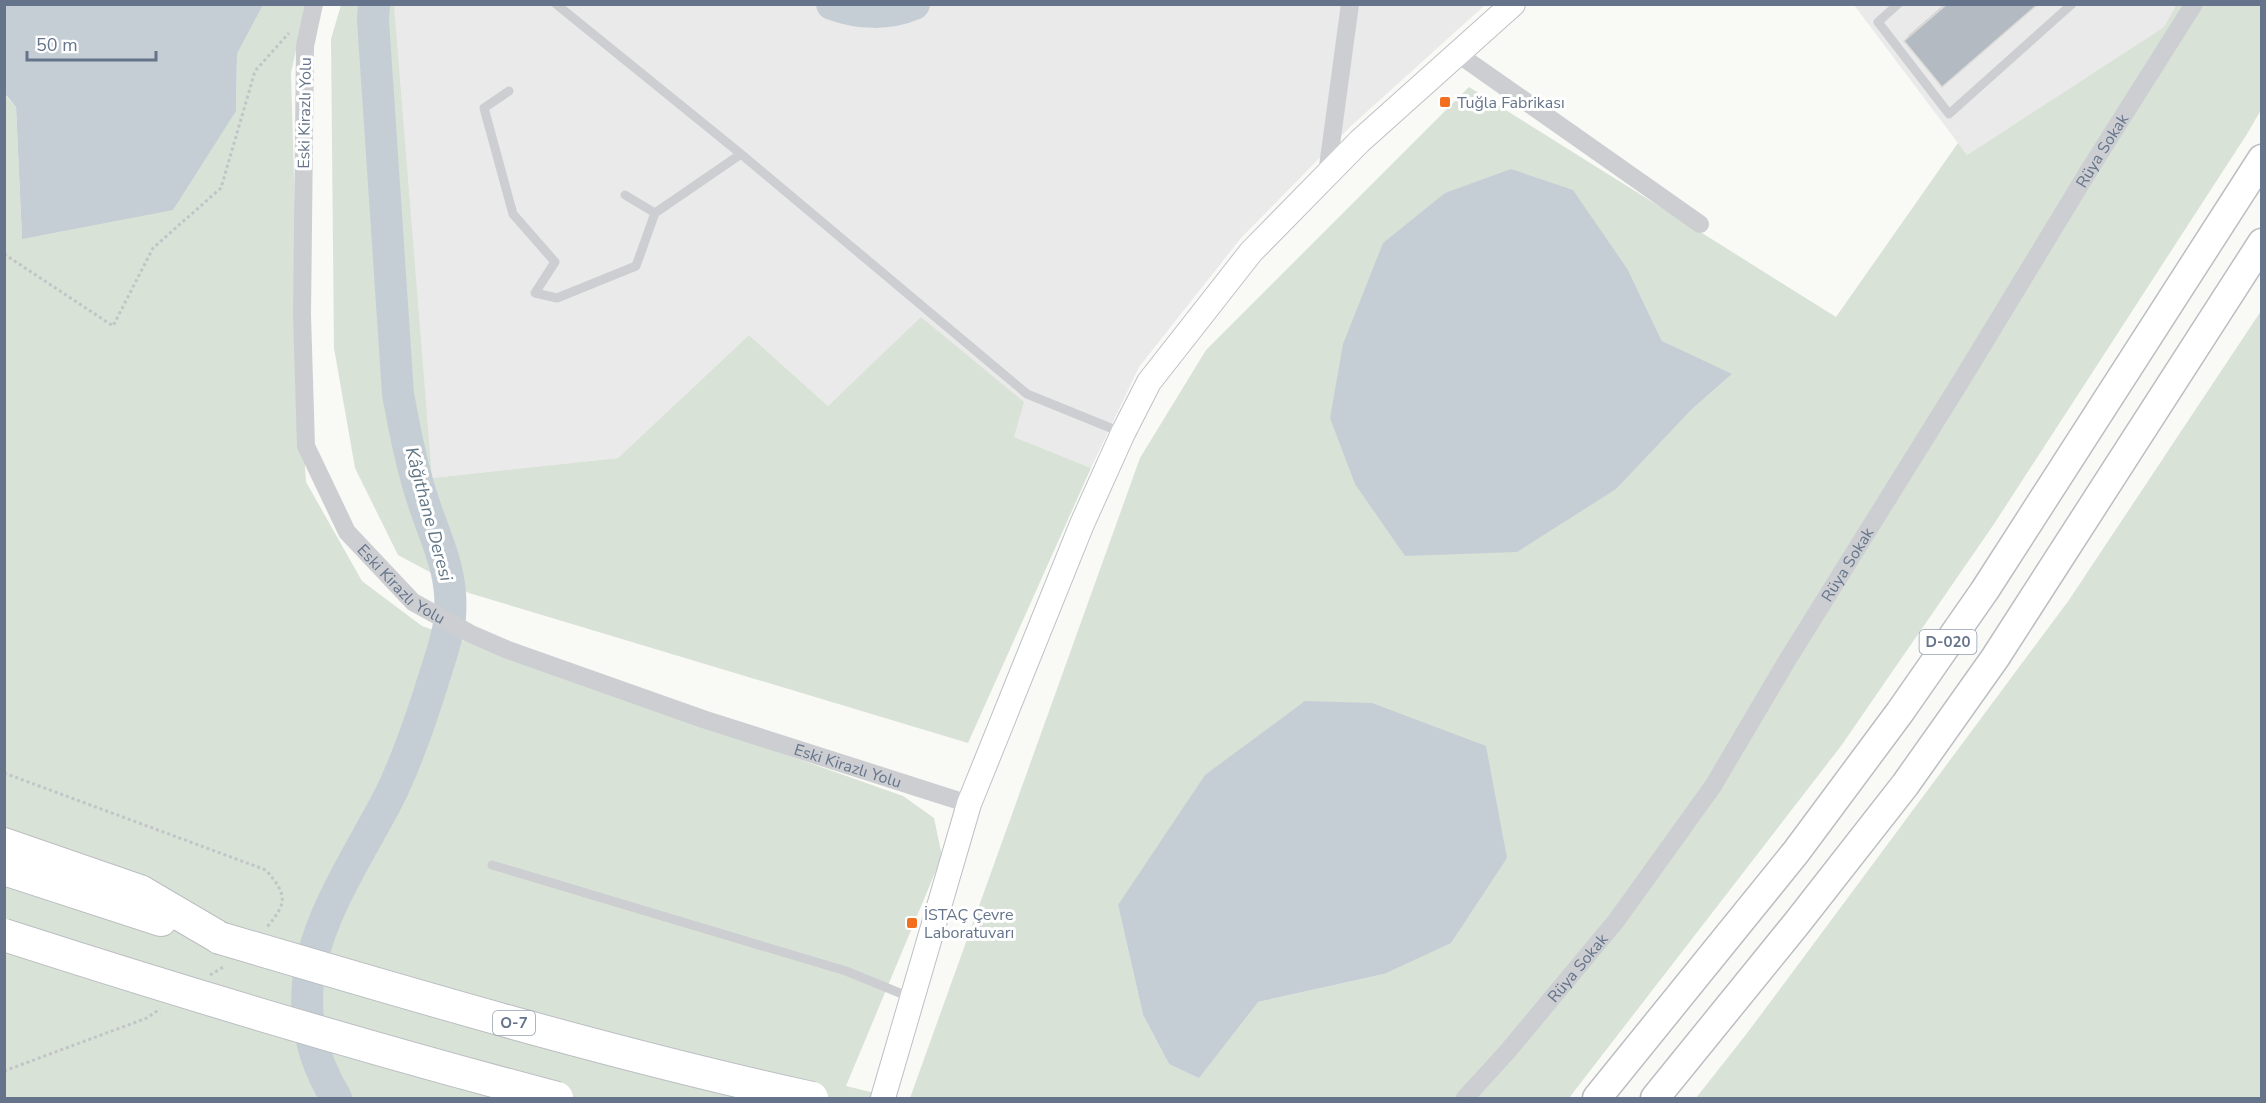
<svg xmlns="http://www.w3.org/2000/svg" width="2266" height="1103" font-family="'Nunito Sans',sans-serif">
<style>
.built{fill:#eaeaea}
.green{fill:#d9e2d7;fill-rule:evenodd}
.water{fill:#c5ced5}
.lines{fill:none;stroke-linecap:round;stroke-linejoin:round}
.river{stroke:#c5ced5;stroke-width:32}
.building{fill:#b4bac1;stroke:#dbdbd9;stroke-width:1.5;filter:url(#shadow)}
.secondary-casing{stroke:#bdc1c7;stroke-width:26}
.trunk-casing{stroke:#bbbec2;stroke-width:31}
.motorway-casing{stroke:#bbbec2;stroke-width:34}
.path{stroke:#c2c4c7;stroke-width:3;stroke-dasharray:3 3;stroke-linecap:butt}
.service{stroke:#ccced2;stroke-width:9}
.minor{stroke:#ccced2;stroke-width:18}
.secondary{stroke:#fff;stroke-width:24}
.trunk{stroke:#fff;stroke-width:28}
.motorway{stroke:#fff;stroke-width:32}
.motorway-bridge-casing{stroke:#bbbec2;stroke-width:34;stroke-linecap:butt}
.motorway-bridge{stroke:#fff;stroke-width:32}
.poi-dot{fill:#f36e1d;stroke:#fff;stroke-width:2}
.labels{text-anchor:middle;stroke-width:6;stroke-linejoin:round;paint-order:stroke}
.shield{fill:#fff;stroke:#939ead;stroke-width:1.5}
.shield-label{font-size:15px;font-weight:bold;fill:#65748a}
.poi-label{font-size:16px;fill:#65748a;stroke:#fff;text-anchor:start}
.street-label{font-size:16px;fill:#65748a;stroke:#fff}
.water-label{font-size:18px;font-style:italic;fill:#617685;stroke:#fff}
</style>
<defs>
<filter id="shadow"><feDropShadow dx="5" dy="-5" stdDeviation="0" flood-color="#0004"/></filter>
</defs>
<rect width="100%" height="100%" fill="#f9f9f6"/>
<path class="built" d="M 394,5 L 1485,5 L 1350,127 L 1241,238 L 1139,367 L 1091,468 L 1014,437 L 922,317 L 828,406 L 749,335 L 618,458 L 432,478 L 416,413 Z
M 1854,5 L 2176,5 L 2164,27 L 1967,155 Z"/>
<path class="green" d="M 263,5 L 306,5 L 291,73 L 300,389 L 306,482 L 362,581 L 422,626 L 903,796 L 934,818 L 942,856 L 846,1086 L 895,1098 L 5,1098 L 4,94 L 16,107 L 22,239 L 236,111 L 237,54 Z
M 341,5 L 394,5 L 432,478 L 618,458 L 749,335 L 828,406 L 921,317 L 1024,402 L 1014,437 L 1091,468 L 968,743 L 469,593 L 398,555 L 355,468 L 334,348 L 331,39 Z
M 2176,5 L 2261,5 L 2261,110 L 2247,134 L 1994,524 L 1841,746 L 1569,1098 L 910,1098 L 1140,458 L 1206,350 L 1469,87 L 1836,317 L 1958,143 L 1967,155 L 2164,27 ZM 1628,270 L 1662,341 L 1731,375 L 1690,411 ZM 1118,905 L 1384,974 L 1258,1002 L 1169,1064 L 1143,1015 Z
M 2261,311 L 2261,1098 L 1696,1098 L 1748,1032 L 2069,600 Z"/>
<path class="water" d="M 4,5 L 263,5 L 237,54 L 236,111 L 173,210 L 22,239 L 16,107 L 5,94 Z
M 1511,169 L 1573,190 L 1628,270 L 1662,341 L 1732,374 L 1690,411 L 1616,489 L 1517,552 L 1405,556 L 1355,484 L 1330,418 L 1343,344 L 1383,243 L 1445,193 Z
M 1305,701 L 1372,703 L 1486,746 L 1507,858 L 1451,943 L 1384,974 L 1258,1002 L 1199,1078 L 1169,1064 L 1143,1015 L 1118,905 L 1205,775 Z"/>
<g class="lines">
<path class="river" d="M 832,4 C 859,14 888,15 914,4
M 336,1098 C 268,985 334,901 387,801 C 407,762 421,720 434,678 C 440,658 448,638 450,617 C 454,568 433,536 420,491 C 410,459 404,427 398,394 L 373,20 L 374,4"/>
</g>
<path class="building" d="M 1947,4 L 2038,4 L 1942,87 L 1904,41 Z"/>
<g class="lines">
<g class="secondary-casing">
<path id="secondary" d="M 883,1098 L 969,804 L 1082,524 L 1123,433 L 1149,382 L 1251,252 L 1360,141 L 1513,4"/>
</g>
<g class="trunk-casing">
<path id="trunk" d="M 1597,1098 L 1796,852 L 1900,712 L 1985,590 L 2262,159
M 1655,1098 L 1797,923 L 1905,785 L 1995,658 L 2262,243"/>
</g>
<g class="motorway-casing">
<path id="motorway" d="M 4,844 L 140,891 L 220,938
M 4,869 L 161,920"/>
</g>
<path class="path" d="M 4,254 L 113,326 L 153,248 L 221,188 L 255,71 L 289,33
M 4,773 L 266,870 C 287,895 288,902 267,927
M 210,975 L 225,966
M 4,1071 L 147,1018 L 160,1009"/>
<path class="service" d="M 556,4 L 741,154 L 1027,394 L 1123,433
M 1898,4 L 1878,22 L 1949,114 L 2072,4
M 509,91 L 484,108 L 513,214 L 555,262 L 535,293 L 557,298 L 636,266 L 655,213 L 741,154
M 625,195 L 655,213
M 492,865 L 846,971 L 912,998"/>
<g class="minor">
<path id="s1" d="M 314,4 L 305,46 L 302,315 L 306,446 L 347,532 L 413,602 L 471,634 L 508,650 L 703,719 L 969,804"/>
<path d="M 1458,54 L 1700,224"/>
<path d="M 1327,174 L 1350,4"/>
<path id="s2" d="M 1465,1098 L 1507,1052 L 1616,921 L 1713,786 L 1788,659 L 1961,381 L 2091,167 L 2194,4"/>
</g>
<use href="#secondary" class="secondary"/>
<use href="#trunk" class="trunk"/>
<use href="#motorway" class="motorway"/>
<g class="motorway-bridge-casing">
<path id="motorway-bridge" d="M 4,935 C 187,994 371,1049 557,1098
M 220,938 C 416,996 612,1054 812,1098"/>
</g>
<use href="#motorway-bridge" class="motorway-bridge"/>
</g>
<g class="poi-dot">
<rect x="1439" y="96" width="12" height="12" rx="3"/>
<rect x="906" y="917" width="12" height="12" rx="3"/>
</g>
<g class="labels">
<g class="shield">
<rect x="1919.5" y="630" width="57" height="24" rx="4.5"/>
<rect x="493" y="1011" width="42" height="24" rx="4.5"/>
</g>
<g class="shield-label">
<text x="1948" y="647">D-020</text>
<text x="514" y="1028">O-7</text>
</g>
<g class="poi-label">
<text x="1457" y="108">Tuğla Fabrikası</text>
<text x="924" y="920">İSTAÇ Çevre<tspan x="924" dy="18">Laboratuvarı</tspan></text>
</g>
<g class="street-label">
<text transform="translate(304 113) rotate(-89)" y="6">Eski Kirazlı Yolu</text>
<text dy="6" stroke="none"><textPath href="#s2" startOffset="1144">Rüya Sokak</textPath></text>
<text dy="6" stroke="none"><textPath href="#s2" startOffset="658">Rüya Sokak</textPath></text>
<text dy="6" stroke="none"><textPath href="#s1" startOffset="614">Eski Kirazlı Yolu</textPath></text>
<text dy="6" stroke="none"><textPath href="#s1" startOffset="1100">Eski Kirazlı Yolu</textPath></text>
<text dy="6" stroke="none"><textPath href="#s2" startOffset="172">Rüya Sokak</textPath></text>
</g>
<g class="water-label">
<text transform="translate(429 514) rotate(75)" y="6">Kâğıthane Deresi</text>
</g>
</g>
<rect width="2266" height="1103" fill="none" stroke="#65748a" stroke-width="12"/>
<path d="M27 51v9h129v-9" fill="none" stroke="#65748a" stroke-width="3"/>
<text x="36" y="51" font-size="18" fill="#65748a" stroke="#ffffff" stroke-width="4.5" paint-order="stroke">50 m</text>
</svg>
